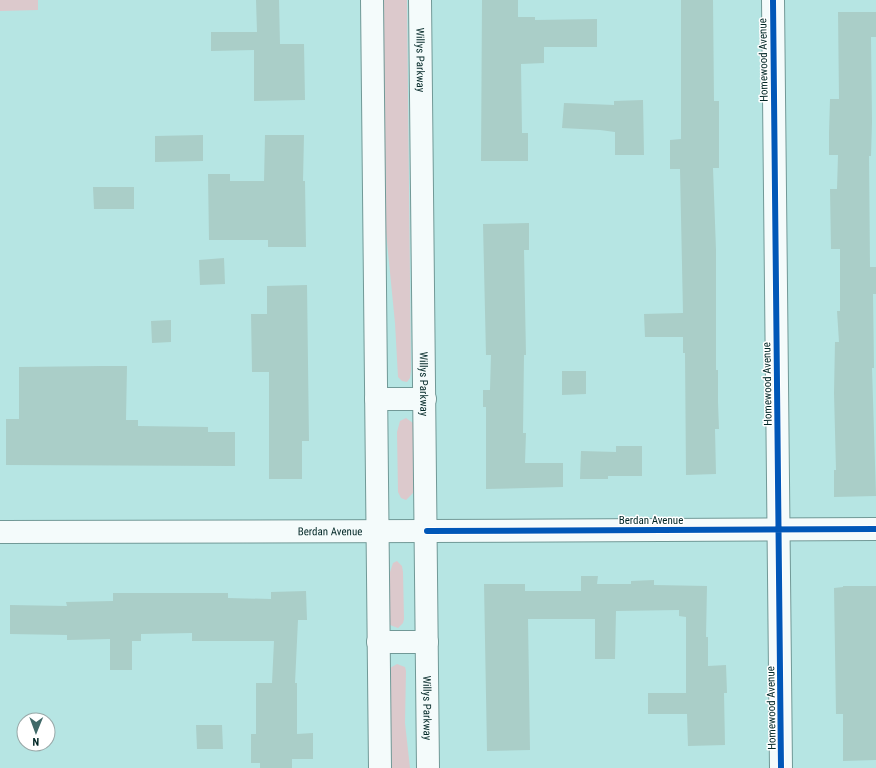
<svg xmlns="http://www.w3.org/2000/svg" width="876" height="768" font-family="'Roboto Condensed',sans-serif">
<style>
.green{fill:#dcc9cc}
.building{fill:#aacec8}
.lines{fill:none;stroke-linecap:round;stroke-linejoin:round}
.minor-casing{stroke:#719997;stroke-width:24}
.tertiary-casing{stroke:#719997;stroke-width:24}
.secondary-casing{stroke:#719997;stroke-width:24}
.minor{stroke:#f4fbfb;stroke-width:22}
.tertiary{stroke:#f4fbfb;stroke-width:22}
.secondary{stroke:#f4fbfb;stroke-width:22}
.cycleway-casing{stroke:#fff;stroke-width:8}
.cycleway{stroke:#0057b8;stroke-width:6}
.labels{text-anchor:middle;stroke-width:3;stroke-linejoin:round;paint-order:stroke}
.street-label{font-size:11px;fill:#002625;stroke:#fff}
</style>
<rect width="100%" height="100%" fill="#b6e5e3"/>
<path class="green" d="M 0,0 L 38,0 L 38,10 L 0,11 Z
M 383,0 L 407,0 L 411,371 L 410,378 L 407,382 L 402,381 L 398,377 L 395,323 L 386,232 Z
M 406,418 L 413,423 L 414,428 L 414,485 L 413,493 L 406,500 L 401,498 L 398,492 L 397,432 L 400,421 Z
M 397,561 L 402,566 L 403,572 L 404,619 L 403,623 L 398,628 L 390,625 L 387,619 L 389,575 L 393,563 Z
M 397,664 L 405,667 L 406,671 L 405,723 L 410,768 L 390,768 L 389,674 L 390,668 Z"/>
<path class="building" d="M 256,0 L 279,0 L 280,44 L 304,44 L 305,100 L 254,101 L 254,50 L 211,51 L 211,32 L 257,32 Z
M 482,0 L 518,0 L 518,17 L 535,17 L 535,20 L 597,19 L 597,47 L 544,47 L 544,63 L 521,64 L 522,133 L 528,133 L 528,161 L 481,161 Z
M 681,0 L 713,0 L 714,101 L 719,101 L 719,168 L 713,168 L 716,250 L 716,370 L 718,370 L 718,402 L 719,429 L 715,429 L 716,474 L 686,475 L 685,353 L 683,353 L 683,337 L 645,337 L 644,314 L 683,313 L 680,169 L 670,169 L 670,140 L 681,139 Z
M 838,12 L 876,12 L 876,37 L 871,37 L 872,122 L 871,156 L 869,156 L 870,267 L 876,267 L 876,294 L 873,294 L 874,368 L 872,368 L 876,496 L 834,497 L 834,470 L 836,470 L 834,393 L 835,342 L 839,342 L 837,311 L 840,311 L 840,249 L 831,249 L 830,189 L 837,189 L 838,155 L 829,155 L 829,133 L 830,99 L 839,99 Z
M 643,100 L 644,155 L 615,155 L 615,132 L 600,130 L 562,128 L 564,103 L 614,105 L 614,101 Z
M 203,135 L 203,161 L 155,162 L 155,136 Z
M 265,135 L 304,135 L 303,181 L 305,181 L 306,247 L 268,247 L 268,240 L 209,240 L 208,174 L 230,174 L 230,181 L 264,181 Z
M 93,187 L 134,187 L 134,209 L 94,209 Z
M 529,223 L 529,250 L 524,250 L 526,355 L 524,355 L 523,433 L 526,433 L 525,463 L 563,463 L 563,487 L 486,489 L 486,407 L 483,407 L 483,390 L 490,390 L 491,355 L 486,355 L 483,224 Z
M 224,258 L 225,284 L 200,285 L 199,260 Z
M 307,285 L 309,441 L 302,441 L 302,479 L 269,479 L 269,372 L 252,372 L 251,314 L 267,314 L 267,286 Z
M 171,320 L 171,342 L 152,343 L 151,321 Z
M 101,366 L 127,366 L 126,420 L 138,420 L 138,426 L 208,427 L 208,432 L 235,432 L 235,466 L 6,465 L 6,419 L 19,419 L 19,367 Z
M 562,371 L 586,371 L 586,394 L 562,395 Z
M 616,446 L 642,446 L 642,476 L 608,476 L 608,479 L 580,479 L 581,451 L 616,452 Z
M 581,576 L 598,576 L 597,584 L 631,584 L 631,581 L 654,580 L 654,585 L 707,586 L 706,637 L 708,637 L 708,666 L 726,665 L 727,693 L 724,693 L 725,745 L 688,746 L 687,714 L 648,714 L 648,693 L 686,693 L 686,617 L 679,616 L 679,610 L 616,611 L 615,659 L 595,659 L 595,619 L 528,619 L 530,750 L 487,751 L 484,584 L 525,584 L 525,591 L 581,591 Z
M 843,586 L 876,586 L 876,760 L 843,761 L 843,714 L 836,714 L 834,588 L 843,587 Z
M 306,591 L 307,620 L 298,620 L 295,683 L 297,683 L 297,734 L 313,733 L 313,759 L 292,759 L 292,768 L 260,768 L 260,763 L 251,763 L 251,734 L 256,734 L 256,683 L 272,683 L 274,641 L 192,641 L 192,633 L 141,634 L 141,641 L 132,641 L 132,670 L 110,670 L 110,639 L 67,640 L 67,635 L 10,634 L 10,605 L 67,606 L 66,602 L 113,601 L 113,593 L 228,593 L 228,598 L 271,599 L 271,592 Z
M 196,725 L 222,725 L 223,749 L 197,749 Z"/>
<g class="lines">
<g class="minor-casing">
<path id="minor" d="M 773,0 L 781,768"/>
</g>
<g class="tertiary-casing">
<path id="tertiary" d="M 427,531 L 876,529"/>
</g>
<g class="secondary-casing">
<g id="secondary">
<path d="M 372,0 L 380,768"/>
<path id="s1" d="M 420,0 L 428,768"/>
<path d="M 376,399 L 425,399"/>
<path id="s2" d="M 0,532 L 427,531"/>
<path d="M 378,642 L 427,642"/>
</g>
</g>
<use href="#minor" class="minor"/>
<use href="#tertiary" class="tertiary"/>
<use href="#secondary" class="secondary"/>
<g class="cycleway-casing">
<path id="cycleway" d="M 773,0 L 781,768
M 427,531 L 876,529"/>
</g>
<use href="#cycleway" class="cycleway"/>
</g>
<g class="labels">
<g class="street-label">
<text dy="4" stroke="none"><textPath href="#s1" startOffset="60">Willys Parkway</textPath></text>
<text transform="translate(763 60) rotate(-91)" y="4">Homewood Avenue</text>
<text dy="4" stroke="none"><textPath href="#s1" startOffset="384">Willys Parkway</textPath></text>
<text transform="translate(767 384) rotate(-91)" y="4">Homewood Avenue</text>
<text x="651" y="524">Berdan Avenue</text>
<text dy="4" stroke="none"><textPath href="#s2" startOffset="330">Berdan Avenue</textPath></text>
<text dy="4" stroke="none"><textPath href="#s1" startOffset="708">Willys Parkway</textPath></text>
<text transform="translate(771 708) rotate(-91)" y="4">Homewood Avenue</text>
</g>
</g>
<g transform="translate(36 732) rotate(181)"><circle r="19" fill="#ffffff" stroke="#99a8a8"/>
<path d="M0-3L7 15L0 10L-7 15Z" fill="#406968"/>
<text y="-6" font-size="11" font-weight="bold" text-anchor="middle" fill="#002625">N</text>
</g>
</svg>
